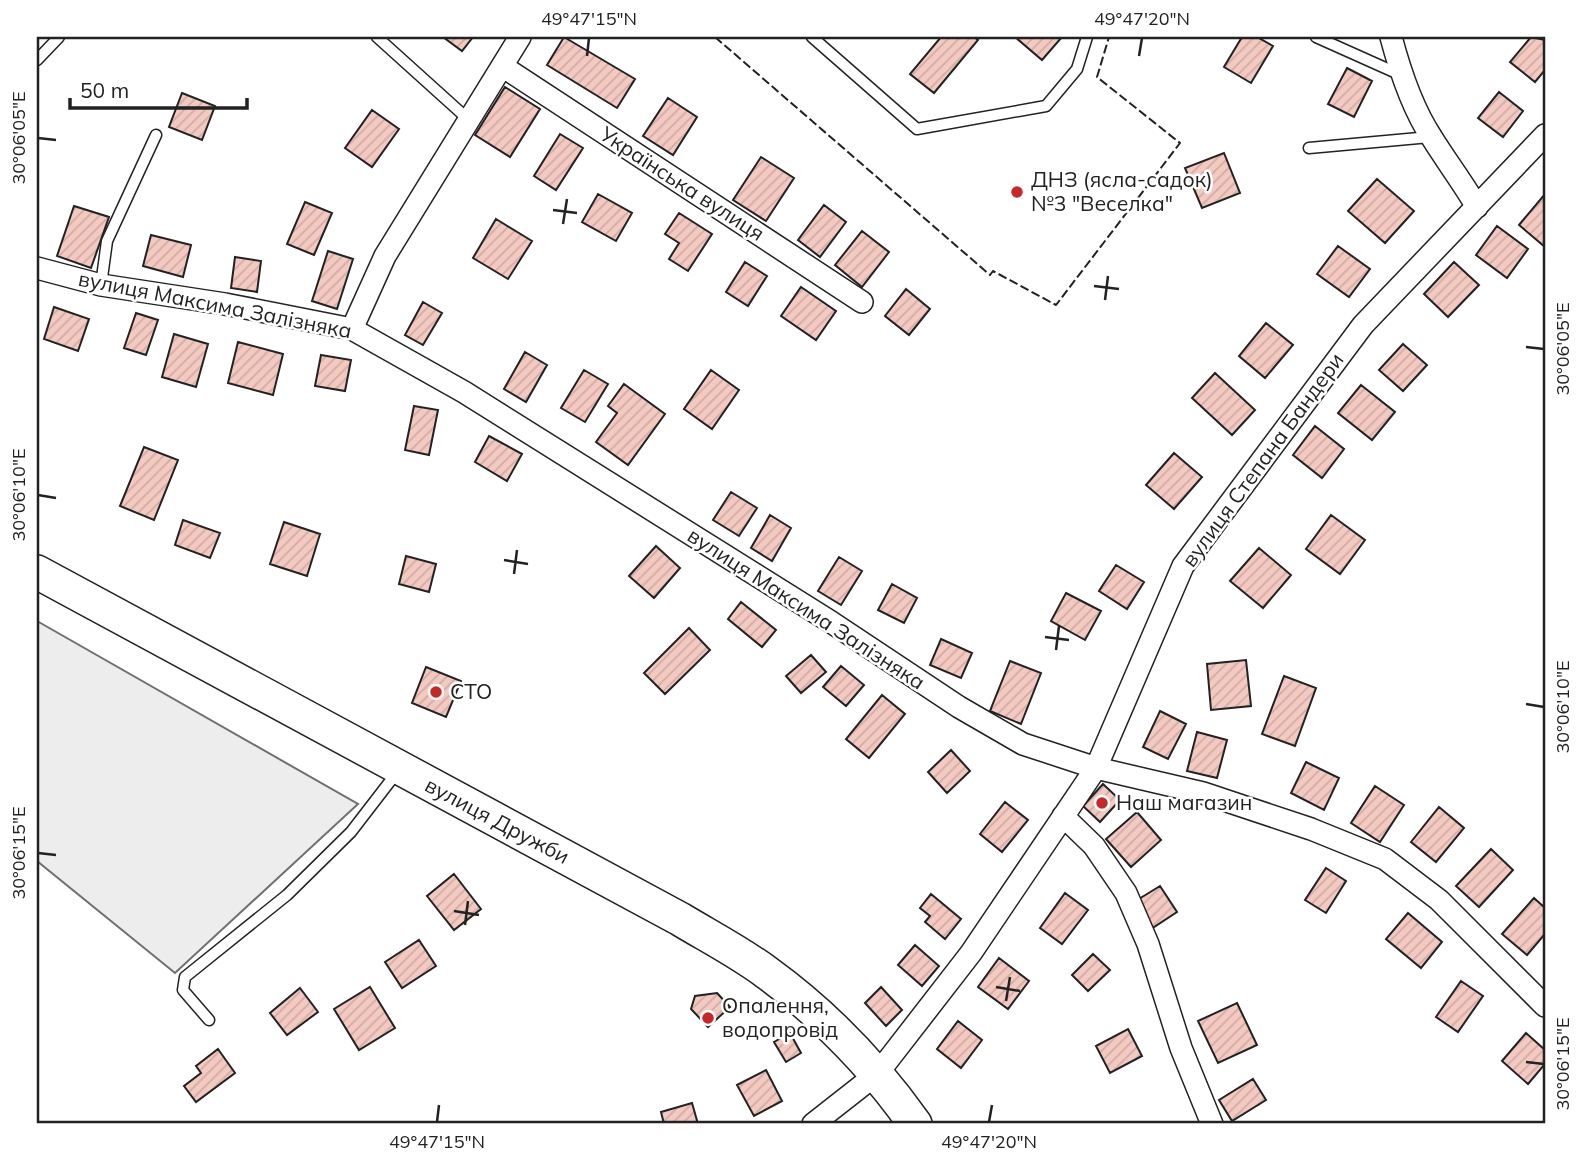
<svg xmlns="http://www.w3.org/2000/svg" width="1582" height="1161" font-family="Mulish,sans-serif">
<style>
.parking{fill:#ededed;stroke:#6f6f6f;stroke-width:2}
.building{fill:url(#building-hatch);stroke:#222;stroke-width:2}
.lines{fill:none;stroke-linecap:round;stroke-linejoin:round}
.service-casing{stroke:#222;stroke-width:13}
.minor-casing{stroke:#222;stroke-width:24}
.primary-casing{stroke:#222;stroke-width:36}
.service{stroke:#fff;stroke-width:10}
.minor{stroke:#fff;stroke-width:21}
.primary{stroke:#fff;stroke-width:33}
.fence{stroke:#222;stroke-width:2;stroke-dasharray:9 3.5;stroke-linecap:butt}
.ticks{fill:none;stroke:#222;stroke-width:2.5}
.poi-dot{fill:#c62828;stroke:#fff;stroke-width:2.5}
.labels{text-anchor:middle;stroke-width:5;stroke-linejoin:round;paint-order:stroke}
.poi-label{font-size:21px;fill:#222;stroke:#fff;text-anchor:start}
.street-label{font-size:21px;fill:#222;stroke:#fff}
.neatline{fill:none;stroke:#222;stroke-width:2.5}
.ticks-label{font-size:18px;text-anchor:middle;fill:#222}
</style>
<defs>
<pattern id="building-hatch" width="6" height="6" patternUnits="userSpaceOnUse" patternTransform="scale(1.75)"><rect width="6" height="6" fill="#f3c9c0"/><path d="M-1 1l2-2M0 6l6-6M5 7l2-2" fill="none" stroke="#d0aca5"/></pattern>
</defs>
<rect width="100%" height="100%" fill="#fff"/>
<path class="parking" d="M 37,621 L 358,804 L 175,973 L 37,861 Z"/>
<path class="building" d="M 443,37 L 473,37 L 462,51 Z
M 564,37 L 635,79 L 617,108 L 547,65 Z
M 941,37 L 974,37 L 978,40 L 934,93 L 910,74 Z
M 1015,37 L 1062,37 L 1042,60 Z
M 1242,37 L 1257,37 L 1273,46 L 1251,83 L 1224,67 Z
M 1531,37 L 1545,40 L 1545,70 L 1535,82 L 1510,62 Z
M 1347,68 L 1372,81 L 1354,117 L 1328,104 Z
M 505,87 L 540,109 L 510,157 L 475,135 Z
M 1499,92 L 1523,111 L 1503,137 L 1478,118 Z
M 182,93 L 215,106 L 202,140 L 169,127 Z
M 668,98 L 697,117 L 673,155 L 643,136 Z
M 372,110 L 399,129 L 372,167 L 345,148 Z
M 560,134 L 583,148 L 556,190 L 534,176 Z
M 1224,153 L 1240,193 L 1202,208 L 1185,168 Z
M 761,157 L 794,178 L 766,221 L 733,200 Z
M 1377,179 L 1414,211 L 1385,243 L 1348,211 Z
M 598,194 L 632,213 L 616,241 L 582,222 Z
M 1545,194 L 1545,247 L 1519,225 Z
M 305,202 L 332,213 L 314,255 L 287,244 Z
M 824,205 L 846,222 L 820,257 L 798,240 Z
M 74,206 L 109,217 L 91,268 L 57,256 Z
M 679,213 L 712,234 L 688,271 L 669,259 L 679,243 L 665,234 Z
M 496,219 L 532,241 L 508,279 L 473,258 Z
M 1497,226 L 1528,249 L 1507,278 L 1476,255 Z
M 862,231 L 889,252 L 862,287 L 835,265 Z
M 151,235 L 191,245 L 183,277 L 143,266 Z
M 1338,246 L 1370,269 L 1349,297 L 1317,274 Z
M 328,251 L 353,259 L 337,309 L 312,301 Z
M 235,257 L 261,261 L 257,292 L 231,288 Z
M 745,262 L 767,276 L 748,306 L 726,292 Z
M 1454,262 L 1479,285 L 1448,317 L 1424,294 Z
M 801,287 L 836,311 L 816,340 L 781,316 Z
M 906,289 L 930,309 L 909,335 L 885,316 Z
M 423,302 L 442,313 L 423,345 L 405,335 Z
M 54,307 L 89,319 L 78,351 L 44,339 Z
M 136,313 L 158,320 L 146,355 L 124,348 Z
M 1266,323 L 1293,345 L 1265,378 L 1239,356 Z
M 174,334 L 208,344 L 196,387 L 162,377 Z
M 238,342 L 283,354 L 273,395 L 228,383 Z
M 1403,344 L 1427,365 L 1403,391 L 1379,370 Z
M 525,352 L 547,365 L 526,402 L 504,389 Z
M 321,355 L 351,360 L 345,391 L 315,386 Z
M 584,370 L 608,384 L 585,422 L 561,408 Z
M 711,370 L 739,390 L 712,429 L 684,409 Z
M 1215,373 L 1255,410 L 1232,435 L 1192,398 Z
M 624,384 L 665,414 L 628,465 L 596,442 L 617,413 L 608,406 Z
M 1361,385 L 1395,412 L 1372,440 L 1338,413 Z
M 414,406 L 438,410 L 429,455 L 405,450 Z
M 1315,426 L 1344,449 L 1322,478 L 1293,455 Z
M 489,436 L 522,454 L 507,481 L 475,462 Z
M 144,447 L 178,460 L 154,520 L 120,506 Z
M 1174,453 L 1202,477 L 1174,509 L 1146,485 Z
M 731,492 L 757,508 L 739,536 L 713,520 Z
M 770,515 L 791,528 L 772,561 L 751,548 Z
M 1331,515 L 1365,540 L 1340,574 L 1306,549 Z
M 183,520 L 220,533 L 210,558 L 175,545 Z
M 284,522 L 320,534 L 307,576 L 270,564 Z
M 656,546 L 680,568 L 654,598 L 629,576 Z
M 1259,548 L 1291,575 L 1263,608 L 1230,581 Z
M 406,556 L 436,564 L 429,592 L 399,584 Z
M 839,557 L 862,571 L 841,605 L 818,591 Z
M 1116,565 L 1144,582 L 1127,609 L 1099,591 Z
M 892,584 L 917,598 L 904,623 L 878,610 Z
M 1066,593 L 1101,611 L 1085,640 L 1051,621 Z
M 741,602 L 776,630 L 762,647 L 728,619 Z
M 689,628 L 710,650 L 665,694 L 644,673 Z
M 941,639 L 972,653 L 961,678 L 930,665 Z
M 811,655 L 826,672 L 801,693 L 786,676 Z
M 1246,660 L 1251,706 L 1211,710 L 1207,664 Z
M 1010,661 L 1041,673 L 1021,724 L 990,711 Z
M 841,666 L 864,685 L 846,706 L 823,687 Z
M 426,667 L 461,681 L 446,717 L 412,703 Z
M 1284,676 L 1316,688 L 1295,746 L 1262,734 Z
M 882,695 L 905,714 L 869,758 L 846,739 Z
M 1160,711 L 1186,724 L 1168,759 L 1143,747 Z
M 1197,732 L 1227,740 L 1217,778 L 1187,771 Z
M 951,750 L 970,771 L 947,793 L 928,772 Z
M 1306,762 L 1339,778 L 1324,810 L 1291,793 Z
M 1103,784 L 1120,800 L 1100,822 L 1083,806 Z
M 1375,786 L 1404,805 L 1380,842 L 1351,823 Z
M 1005,802 L 1028,820 L 1002,852 L 980,834 Z
M 1439,807 L 1464,828 L 1436,862 L 1411,842 Z
M 1137,812 L 1161,840 L 1131,867 L 1106,839 Z
M 1491,849 L 1513,870 L 1479,907 L 1456,886 Z
M 1326,868 L 1346,881 L 1326,913 L 1305,900 Z
M 454,874 L 481,909 L 454,930 L 427,896 Z
M 1160,886 L 1177,912 L 1151,929 L 1134,902 Z
M 1065,893 L 1088,910 L 1062,944 L 1040,928 Z
M 931,894 L 961,919 L 945,939 L 925,922 L 930,916 L 920,908 Z
M 1534,898 L 1545,908 L 1545,934 L 1527,955 L 1502,934 Z
M 1408,913 L 1442,942 L 1421,968 L 1386,939 Z
M 419,940 L 436,966 L 402,988 L 385,962 Z
M 915,945 L 939,966 L 922,986 L 898,965 Z
M 1093,954 L 1110,970 L 1088,991 L 1072,975 Z
M 999,958 L 1029,981 L 1008,1009 L 978,987 Z
M 1461,981 L 1483,996 L 1458,1032 L 1436,1017 Z
M 370,987 L 395,1028 L 359,1050 L 334,1009 Z
M 881,987 L 902,1010 L 886,1026 L 865,1003 Z
M 300,988 L 318,1012 L 287,1035 L 270,1013 Z
M 717,993 L 730,1007 L 708,1027 L 691,1009 L 695,996 Z
M 1237,1003 L 1257,1045 L 1218,1063 L 1198,1021 Z
M 958,1021 L 982,1040 L 961,1068 L 937,1049 Z
M 1128,1029 L 1142,1056 L 1110,1073 L 1096,1046 Z
M 790,1033 L 801,1053 L 786,1062 L 774,1042 Z
M 1526,1033 L 1545,1050 L 1545,1064 L 1528,1084 L 1502,1061 Z
M 218,1049 L 235,1073 L 196,1102 L 184,1086 L 201,1073 L 196,1066 Z
M 766,1070 L 782,1101 L 754,1116 L 737,1085 Z
M 1253,1079 L 1266,1100 L 1232,1121 L 1219,1100 Z
M 692,1103 L 698,1124 L 664,1124 L 661,1112 Z"/>
<g class="lines">
<g class="service-casing">
<path id="service" d="M 377,37 L 469,120
M 812,37 L 917,129 L 1046,106 L 1077,69 L 1087,37
M 1316,37 L 1401,75
M 37,60 L 59,37
M 1309,148 L 1430,137
M 101,285 L 107,241 L 156,135
M 209,1020 L 183,990 L 185,977 L 287,895 L 351,832 L 398,771"/>
</g>
<g class="minor-casing">
<path id="minor" d="M 1391,37 C 1400,71 1412,108 1432,138 C 1447,162 1463,183 1477,207
M 502,66 L 862,302
M 37,268 L 101,285 L 225,304 L 352,329 L 464,392 L 831,622 L 959,707 L 1023,744 L 1096,768 L 1203,793 L 1311,829 L 1385,859 L 1439,900 L 1545,1006
M 352,329 L 385,256 L 520,37
M 1063,816 L 1094,846 L 1126,893 L 1148,944 L 1181,1048 L 1212,1124
M 813,1124 L 878,1073 L 971,953 L 1096,768 L 1183,566 L 1363,325 L 1545,135"/>
</g>
<g class="primary-casing">
<path id="primary" d="M 37,572 L 680,919 C 708,936 739,952 766,972 C 824,1014 874,1066 915,1124"/>
</g>
<use href="#service" class="service"/>
<use href="#minor" class="minor"/>
<use href="#primary" class="primary"/>
<path class="fence" d="M 715,37 L 990,275 L 993,271 L 1056,305 L 1180,143 L 1097,77 L 1109,37"/>
</g>
<path class="ticks" d="M 587,56 L 589,38M 1139,56 L 1142,38M 38,138 L 56,140M 553,210 L 577,213M 563,224 L 567,199M 1094,286 L 1119,289M 1105,300 L 1108,276M 1526,347 L 1544,349M 38,495 L 56,498M 504,560 L 528,564M 514,574 L 517,550M 1045,637 L 1069,640M 1056,650 L 1059,626M 1526,704 L 1544,707M 38,853 L 56,855M 454,911 L 479,915M 465,925 L 468,901M 996,987 L 1020,991M 1006,1001 L 1010,977M 1526,1062 L 1544,1064M 437,1122 L 439,1105M 989,1122 L 992,1105"/>
<g class="poi-dot">
<circle cx="1017" cy="192" r="7"/>
<circle cx="436" cy="692" r="7"/>
<circle cx="1102" cy="803" r="7"/>
<circle cx="708" cy="1018" r="7"/>
</g>
<g class="labels">
<g class="poi-label">
<text x="1031" y="187">ДНЗ (ясла-садок)<tspan x="1031" dy="24">№3 "Веселка"</tspan></text>
<text x="450" y="699">СТО</text>
<text x="1116" y="810">Наш магазин</text>
<text x="722" y="1013">Опалення,<tspan x="722" dy="24">водопровід</tspan></text>
</g>
<g class="street-label">
<text transform="translate(682 184) rotate(33)" y="7">Українська вулиця</text>
<text transform="translate(215 305) rotate(11)" y="7">вулиця Максима Залізняка</text>
<text transform="translate(1263 460) rotate(-54)" y="7">вулиця Степана Бандери</text>
<text transform="translate(806 609) rotate(33)" y="7">вулиця Максима Залізняка</text>
<text transform="translate(497 821) rotate(28)" y="7">вулиця Дружби</text>
</g>
</g>
<rect width="1582" height="1161" fill="none" stroke="#ffffff" stroke-width="77"/>
<path d="M70 98v10h177v-10" fill="none" stroke="#222222" stroke-width="3.5"/>
<text x="80" y="98" font-size="21" fill="#222222" stroke="#ffffff" stroke-width="5" paint-order="stroke">50 m</text>
<rect x="38" y="38" width="1506" height="1084" class="neatline"/>
<g class="ticks-label">
<text x="589" y="25">49°47'15"N</text>
<text x="1142" y="25">49°47'20"N</text>
<text transform="translate(19 138) rotate(-90)" y="6">30°06'05"E</text>
<text transform="translate(1563 349) rotate(-90)" y="6">30°06'05"E</text>
<text transform="translate(19 495) rotate(-90)" y="6">30°06'10"E</text>
<text transform="translate(1563 707) rotate(-90)" y="6">30°06'10"E</text>
<text transform="translate(19 853) rotate(-90)" y="6">30°06'15"E</text>
<text transform="translate(1563 1064) rotate(-90)" y="6">30°06'15"E</text>
<text x="437" y="1148">49°47'15"N</text>
<text x="989" y="1148">49°47'20"N</text>
</g>
</svg>
